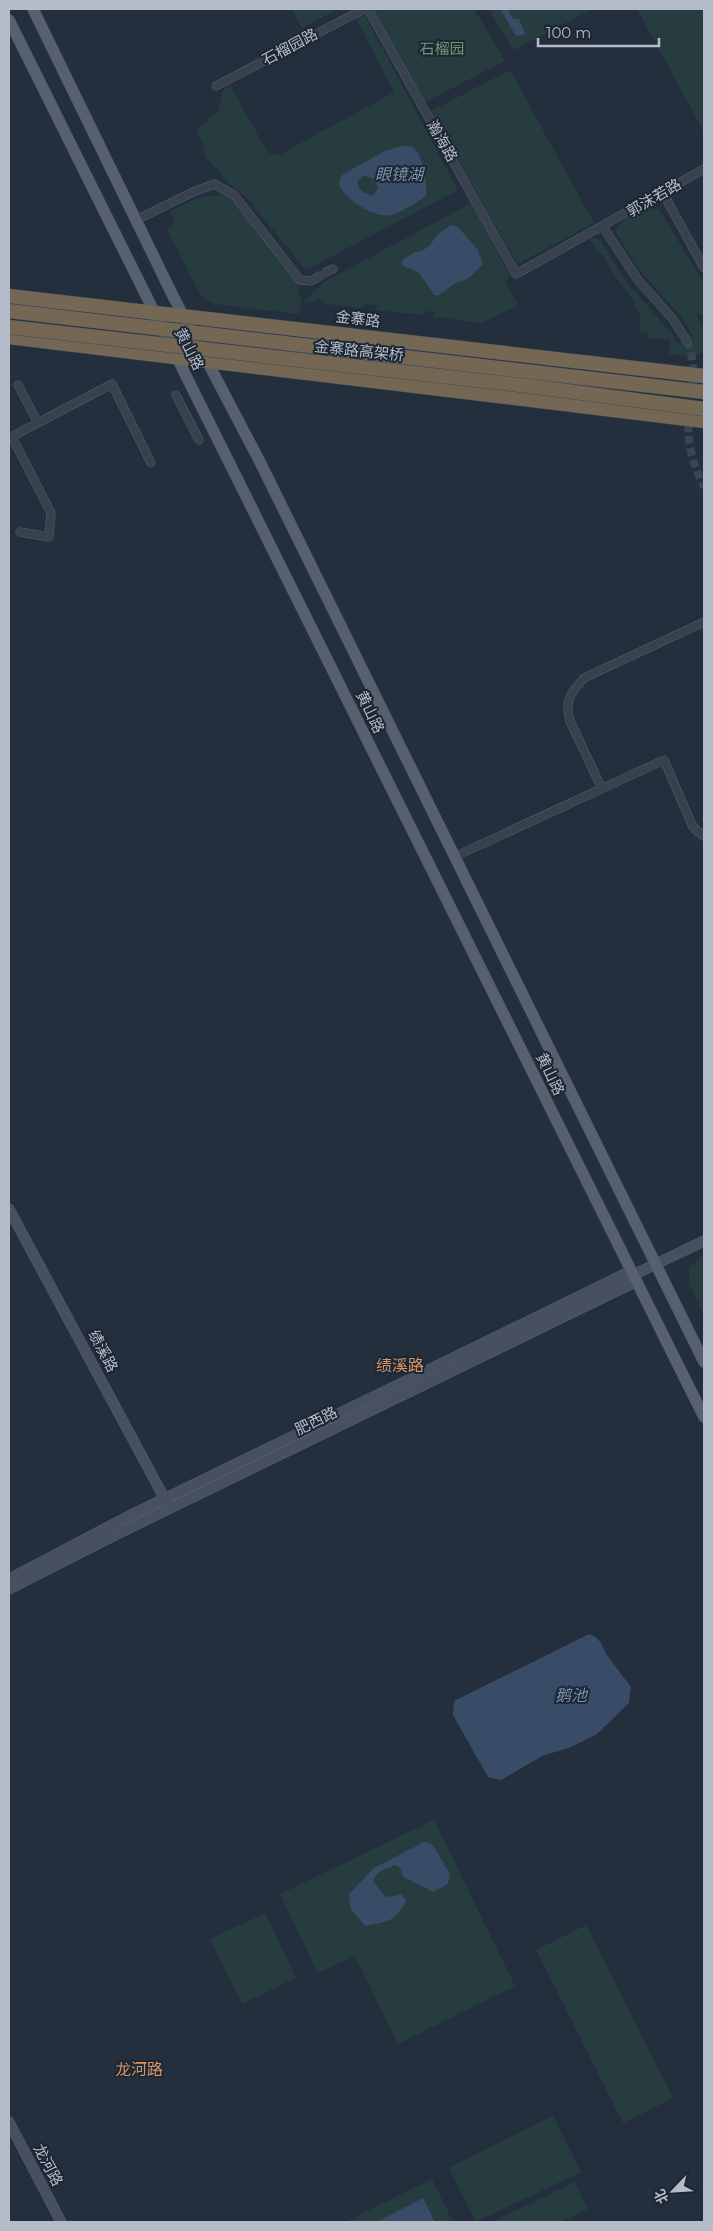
<svg xmlns="http://www.w3.org/2000/svg" width="713" height="2231" font-family="Montserrat,'Noto Sans SC',sans-serif">
<style>
.green{fill:#263c3f}
.water{fill:#394c67;fill-rule:evenodd}
.lines{fill:none;stroke-linecap:round;stroke-linejoin:round}
.street-tunnel{stroke:#3a4453;stroke-width:8;stroke-dasharray:8 4;stroke-linecap:butt}
.street-casing{stroke:#565f6c;stroke-width:9}
.secondary-casing{stroke:#565f6c;stroke-width:11}
.primary-casing{stroke:#414a57;stroke-width:12}
.highway-casing{stroke:#434c59;stroke-width:15}
.street{stroke:#38414e;stroke-width:8}
.secondary{stroke:#465061;stroke-width:10}
.primary{stroke:#56606e;stroke-width:11}
.highway{stroke:#746855;stroke-width:14}
.highway-bridge-casing{stroke:#434c59;stroke-width:15;stroke-linecap:butt}
.highway-bridge{stroke:#746855;stroke-width:14}
.labels{text-anchor:middle;stroke-width:4;stroke-linejoin:round;paint-order:stroke}
.street-label{font-size:15px;fill:#b4bcc9;stroke:#1d2633}
.park-label{font-size:15px;fill:#6b9a76;stroke:#1d2633}
.water-label{font-size:16px;font-style:italic;fill:#7c92b1;stroke:#1d2633}
.neighbourhood-label{font-size:16px;fill:#d59563;stroke:#1d2633}
</style>
<rect width="100%" height="100%" fill="#242f3e"/>
<path class="green" d="M 291,9 L 338,9 L 302,28 Z
M 374,9 L 474,9 L 505,61 L 425,102 Z
M 489,9 L 593,9 L 513,50 Z
M 637,9 L 704,9 L 704,132 Z
M 364,14 L 458,190 L 306,270 L 247,198 L 232,186 L 206,158 L 202,142 L 196,131 L 219,110 L 222,91 L 230,85 L 268,153 L 279,155 L 394,92 L 355,17 Z
M 510,70 L 594,223 L 517,264 L 431,111 Z
M 222,195 L 230,198 L 296,279 L 301,299 L 299,314 L 214,304 L 205,300 L 198,290 L 167,229 L 174,222 L 170,211 L 197,198 Z
M 471,203 L 511,277 L 505,281 L 518,305 L 482,323 L 434,317 L 435,312 L 424,311 L 423,315 L 376,310 L 377,305 L 363,304 L 363,308 L 325,304 L 325,301 L 315,299 L 315,302 L 304,302 L 324,282 Z
M 648,206 L 660,211 L 704,283 L 704,316 L 696,314 L 704,330 L 703,333 L 704,352 L 696,356 L 669,354 L 670,340 L 648,338 L 648,332 L 639,331 L 640,316 L 633,300 L 614,275 L 603,255 L 597,252 L 590,239 L 594,238 L 600,240 L 625,280 L 671,333 L 678,344 L 694,338 L 679,314 L 639,270 L 616,232 C 620,218 636,213 648,206 Z
M 704,1255 L 704,1315 L 689,1284 L 689,1267 Z
M 434,1820 L 515,1986 L 398,2044 L 355,1956 L 318,1973 L 280,1894 Z
M 265,1913 L 296,1978 L 242,2004 L 210,1939 Z
M 586,1925 L 673,2098 L 623,2123 L 536,1950 Z
M 553,2116 L 581,2172 L 476,2222 L 449,2168 Z
M 432,2179 L 453,2222 L 350,2222 L 349,2220 Z
M 574,2182 L 588,2209 L 561,2222 L 493,2222 Z"/>
<path class="water" d="M 500,9 L 508,9 L 513,19 L 519,19 L 525,33 L 524,35 L 516,36 Z
M 401,146 C 407,146 412,145 416,150 C 423,158 428,185 426,196 C 416,203 402,212 391,215 C 375,219 344,199 339,184 L 341,176 L 345,173 L 385,151 ZM 363,176 C 372,176 376,180 378,188 L 372,196 C 364,193 356,189 358,180 Z
M 451,225 L 457,226 L 478,250 L 483,264 L 469,278 L 454,284 L 439,295 L 434,295 L 419,273 L 402,265 L 402,260 L 415,252 L 422,251 L 430,245 L 438,234 Z
M 589,1634 L 596,1637 L 601,1643 L 606,1654 L 631,1687 L 629,1703 L 597,1734 L 571,1747 L 542,1756 L 501,1780 L 488,1777 L 453,1715 L 454,1701 Z
M 424,1842 L 432,1844 L 450,1874 L 448,1884 L 433,1892 L 403,1877 L 400,1868 L 395,1865 C 385,1869 377,1871 373,1881 L 383,1894 L 388,1897 L 402,1894 L 406,1901 C 394,1923 388,1921 365,1926 L 350,1908 L 349,1894 L 374,1868 Z
M 423,2198 L 435,2222 L 376,2222 Z"/>
<g class="lines">
<path class="street-tunnel" d="M 687,341 C 701,373 686,406 689,440 C 691,456 697,473 704,487"/>
<g class="street-casing">
<path id="street" d="M 368,9 L 516,274 L 704,169
M 216,86 L 364,9
M 663,193 L 704,268
M 136,220 L 193,192 L 214,184 L 234,195 L 300,280 L 311,281 L 320,276
M 603,227 L 638,280 L 672,318 L 687,341
M 326,272 L 333,269
M 18,385 L 38,423
M 176,395 L 199,440
M 12,437 L 51,513 L 49,537 L 20,532
M 9,438 L 112,384 L 151,463
M 602,789 L 570,721 C 564,700 571,693 584,678 L 704,622
M 454,857 L 664,760 L 692,825 L 697,831 L 704,836"/>
</g>
<g class="secondary-casing">
<path id="secondary" d="M 9,1209 L 167,1503
M 633,1275 L 704,1241
M 9,1579 L 127,1517 L 631,1271
M 9,1589 L 113,1536 L 637,1281
M 9,2122 L 61,2222"/>
</g>
<g class="primary-casing">
<path id="primary" d="M 33,9 L 173,296 L 260,462 L 704,1362
M 9,20 L 704,1417"/>
</g>
<g class="highway-casing">
<path id="highway" d="M 9,296 L 704,376
M 9,337 L 704,421"/>
</g>
<use href="#street" class="street"/>
<use href="#secondary" class="secondary"/>
<use href="#primary" class="primary"/>
<use href="#highway" class="highway"/>
<g class="highway-bridge-casing">
<path id="highway-bridge" d="M 9,311 L 704,392
M 9,327 L 528,386 L 704,409"/>
</g>
<use href="#highway-bridge" class="highway-bridge"/>
</g>
<g class="labels">
<g class="street-label">
<text transform="translate(290 47) rotate(-28)" y="5">石榴园路</text>
<text transform="translate(442 141) rotate(60)" y="5">瀚海路</text>
<text transform="translate(654 198) rotate(-30)" y="5">郭沫若路</text>
<text transform="translate(358 319) rotate(7)" y="5">金寨路</text>
<text transform="translate(189 349) rotate(63)" y="5">黄山路</text>
<text transform="translate(359 351) rotate(6)" y="5">金寨路高架桥</text>
<text transform="translate(370 712) rotate(64)" y="5">黄山路</text>
<text transform="translate(550 1074) rotate(64)" y="5">黄山路</text>
<text transform="translate(103 1351) rotate(62)" y="5">绩溪路</text>
<text transform="translate(316 1421) rotate(-26)" y="5">肥西路</text>
<text transform="translate(48 2165) rotate(62)" y="5">龙河路</text>
</g>
<g class="park-label">
<text x="442" y="54">石榴园</text>
</g>
<g class="water-label">
<text x="399" y="180">眼镜湖</text>
<text x="571" y="1701">鹅池</text>
</g>
<g class="neighbourhood-label">
<text x="400" y="1371">绩溪路</text>
<text x="139" y="2075">龙河路</text>
</g>
</g>
<rect width="713" height="2231" fill="none" stroke="#b4bcc9" stroke-width="20"/>
<g transform="translate(673 2191) rotate(245)" stroke="#1d2633" stroke-width="4" paint-order="stroke">
<path d="M0-4L9 19L0 12L-9 19Z" fill="#b4bcc9"/>
<text y="-8" font-size="14" font-weight="bold" text-anchor="middle" fill="#b4bcc9">北</text>
</g>
<path d="M538 38v8h121v-8" fill="none" stroke="#b4bcc9" stroke-width="2.5"/>
<text x="546" y="38" font-size="15" fill="#b4bcc9" stroke="#1d2633" stroke-width="4" paint-order="stroke">100 m</text>
</svg>
